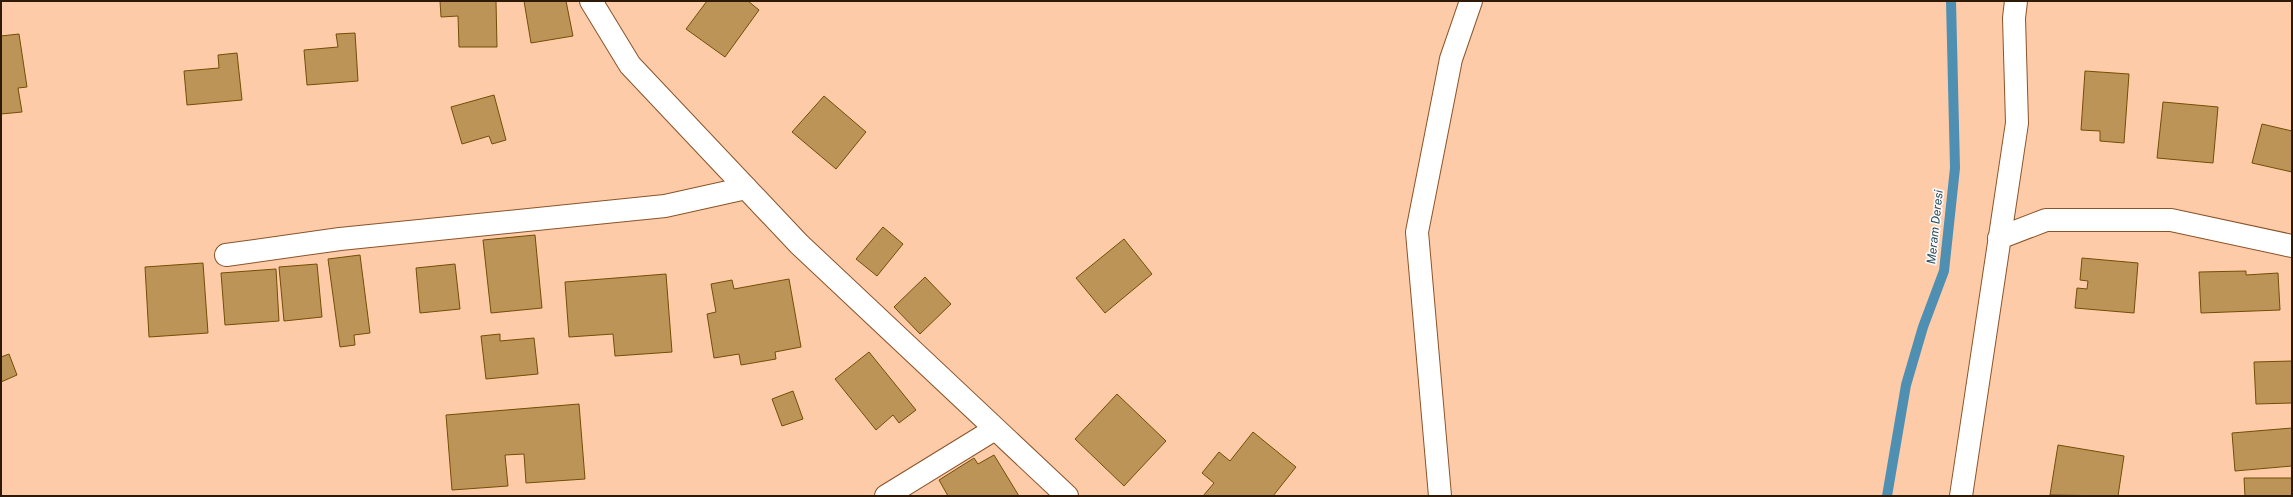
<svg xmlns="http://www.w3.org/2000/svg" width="2293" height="497" font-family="'Public Sans',sans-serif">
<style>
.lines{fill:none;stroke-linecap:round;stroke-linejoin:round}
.stream{stroke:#4e8fb2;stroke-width:10}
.building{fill:#bd9457;stroke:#734e06}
.street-casing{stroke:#8a5429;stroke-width:24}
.secondary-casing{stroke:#8a5429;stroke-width:24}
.street{stroke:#fff;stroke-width:22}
.secondary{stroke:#fff;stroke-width:22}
.labels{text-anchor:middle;stroke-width:3.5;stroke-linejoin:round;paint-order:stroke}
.water-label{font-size:12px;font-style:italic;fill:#244e66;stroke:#fdf7f2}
</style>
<rect width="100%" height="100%" fill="#fecba8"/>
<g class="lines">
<path class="stream" d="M 1887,496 L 1906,385 L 1923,327 L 1944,271 L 1955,168 L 1951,1"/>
</g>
<path class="building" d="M 440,1 L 496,1 L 497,47 L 459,47 L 458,16 L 441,17 Z
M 524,1 L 566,1 L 573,36 L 531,43 Z
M 707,1 L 748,1 L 759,10 L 725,57 L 686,29 Z
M 355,33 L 358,81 L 307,85 L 304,50 L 338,47 L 336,34 Z
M 19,34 L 27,87 L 18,88 L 22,112 L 1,114 L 1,36 Z
M 237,53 L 242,100 L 187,105 L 184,71 L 219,68 L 218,55 Z
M 2085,71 L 2129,74 L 2124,143 L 2100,141 L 2100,131 L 2081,130 Z
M 494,95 L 506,140 L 492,144 L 489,136 L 462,144 L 451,107 Z
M 824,96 L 866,132 L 836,169 L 792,132 Z
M 2163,102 L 2218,107 L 2213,163 L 2157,158 Z
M 2262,124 L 2292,131 L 2292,172 L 2252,163 Z
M 883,227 L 903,244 L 877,276 L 856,259 Z
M 535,235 L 542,308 L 491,313 L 483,240 Z
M 1124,239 L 1152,274 L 1105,313 L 1076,278 Z
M 360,255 L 370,333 L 354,335 L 355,345 L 340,347 L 328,259 Z
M 2082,258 L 2138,263 L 2134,313 L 2075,308 L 2077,288 L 2087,289 L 2088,281 L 2080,280 Z
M 203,263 L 208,333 L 149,337 L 145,267 Z
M 317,264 L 322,317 L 284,321 L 279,267 Z
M 455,264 L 460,309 L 420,313 L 416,268 Z
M 276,269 L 279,321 L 225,325 L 221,273 Z
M 2246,271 L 2246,275 L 2278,273 L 2280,310 L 2201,313 L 2199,272 Z
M 666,274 L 672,352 L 615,356 L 613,334 L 569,337 L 565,282 Z
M 925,277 L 951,304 L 920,334 L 894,307 Z
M 789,279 L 801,347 L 775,352 L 776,359 L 741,365 L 739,354 L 714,358 L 707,314 L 716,312 L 711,284 L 732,280 L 734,289 Z
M 500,334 L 500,341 L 534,338 L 538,374 L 486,379 L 481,336 Z
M 869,352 L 916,410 L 899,423 L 893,415 L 876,430 L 835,379 Z
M 9,354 L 17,375 L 1,382 L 1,357 Z
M 2292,361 L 2292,403 L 2256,404 L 2254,362 Z
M 793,391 L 803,419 L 782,426 L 772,399 Z
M 1117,394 L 1166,441 L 1124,486 L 1075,439 Z
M 579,404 L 585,479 L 526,483 L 524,454 L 505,455 L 508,486 L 452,490 L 446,415 Z
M 2292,428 L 2292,466 L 2235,471 L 2232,433 Z
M 1253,432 L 1296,467 L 1273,496 L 1203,496 L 1214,483 L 1202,473 L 1219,452 L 1230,461 Z
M 2058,445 L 2124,456 L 2118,496 L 2050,495 Z
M 994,455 L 1019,496 L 948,496 L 939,480 L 974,458 L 978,464 Z
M 2244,478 L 2292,478 L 2292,496 L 2245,496 Z"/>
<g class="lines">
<g class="street-casing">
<path id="street" d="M 1999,238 L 2046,220 L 2171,220 L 2292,246
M 226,255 L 340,239 L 665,206 L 746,188
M 886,496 L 995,429
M 1440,496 L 1417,232 L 1451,59 L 1471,1
M 1961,496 L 2017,123 L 2014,18 L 2016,1"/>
</g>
<g class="secondary-casing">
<path id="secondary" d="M 591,1 L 630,65 L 799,244 L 1067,496"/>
</g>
<use href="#street" class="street"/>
<use href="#secondary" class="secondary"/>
</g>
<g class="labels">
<g class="water-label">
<text transform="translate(1935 227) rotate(-84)" y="4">Meram Deresi</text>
</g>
</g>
<rect width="2293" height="497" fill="none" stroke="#2f1907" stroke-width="4"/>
</svg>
